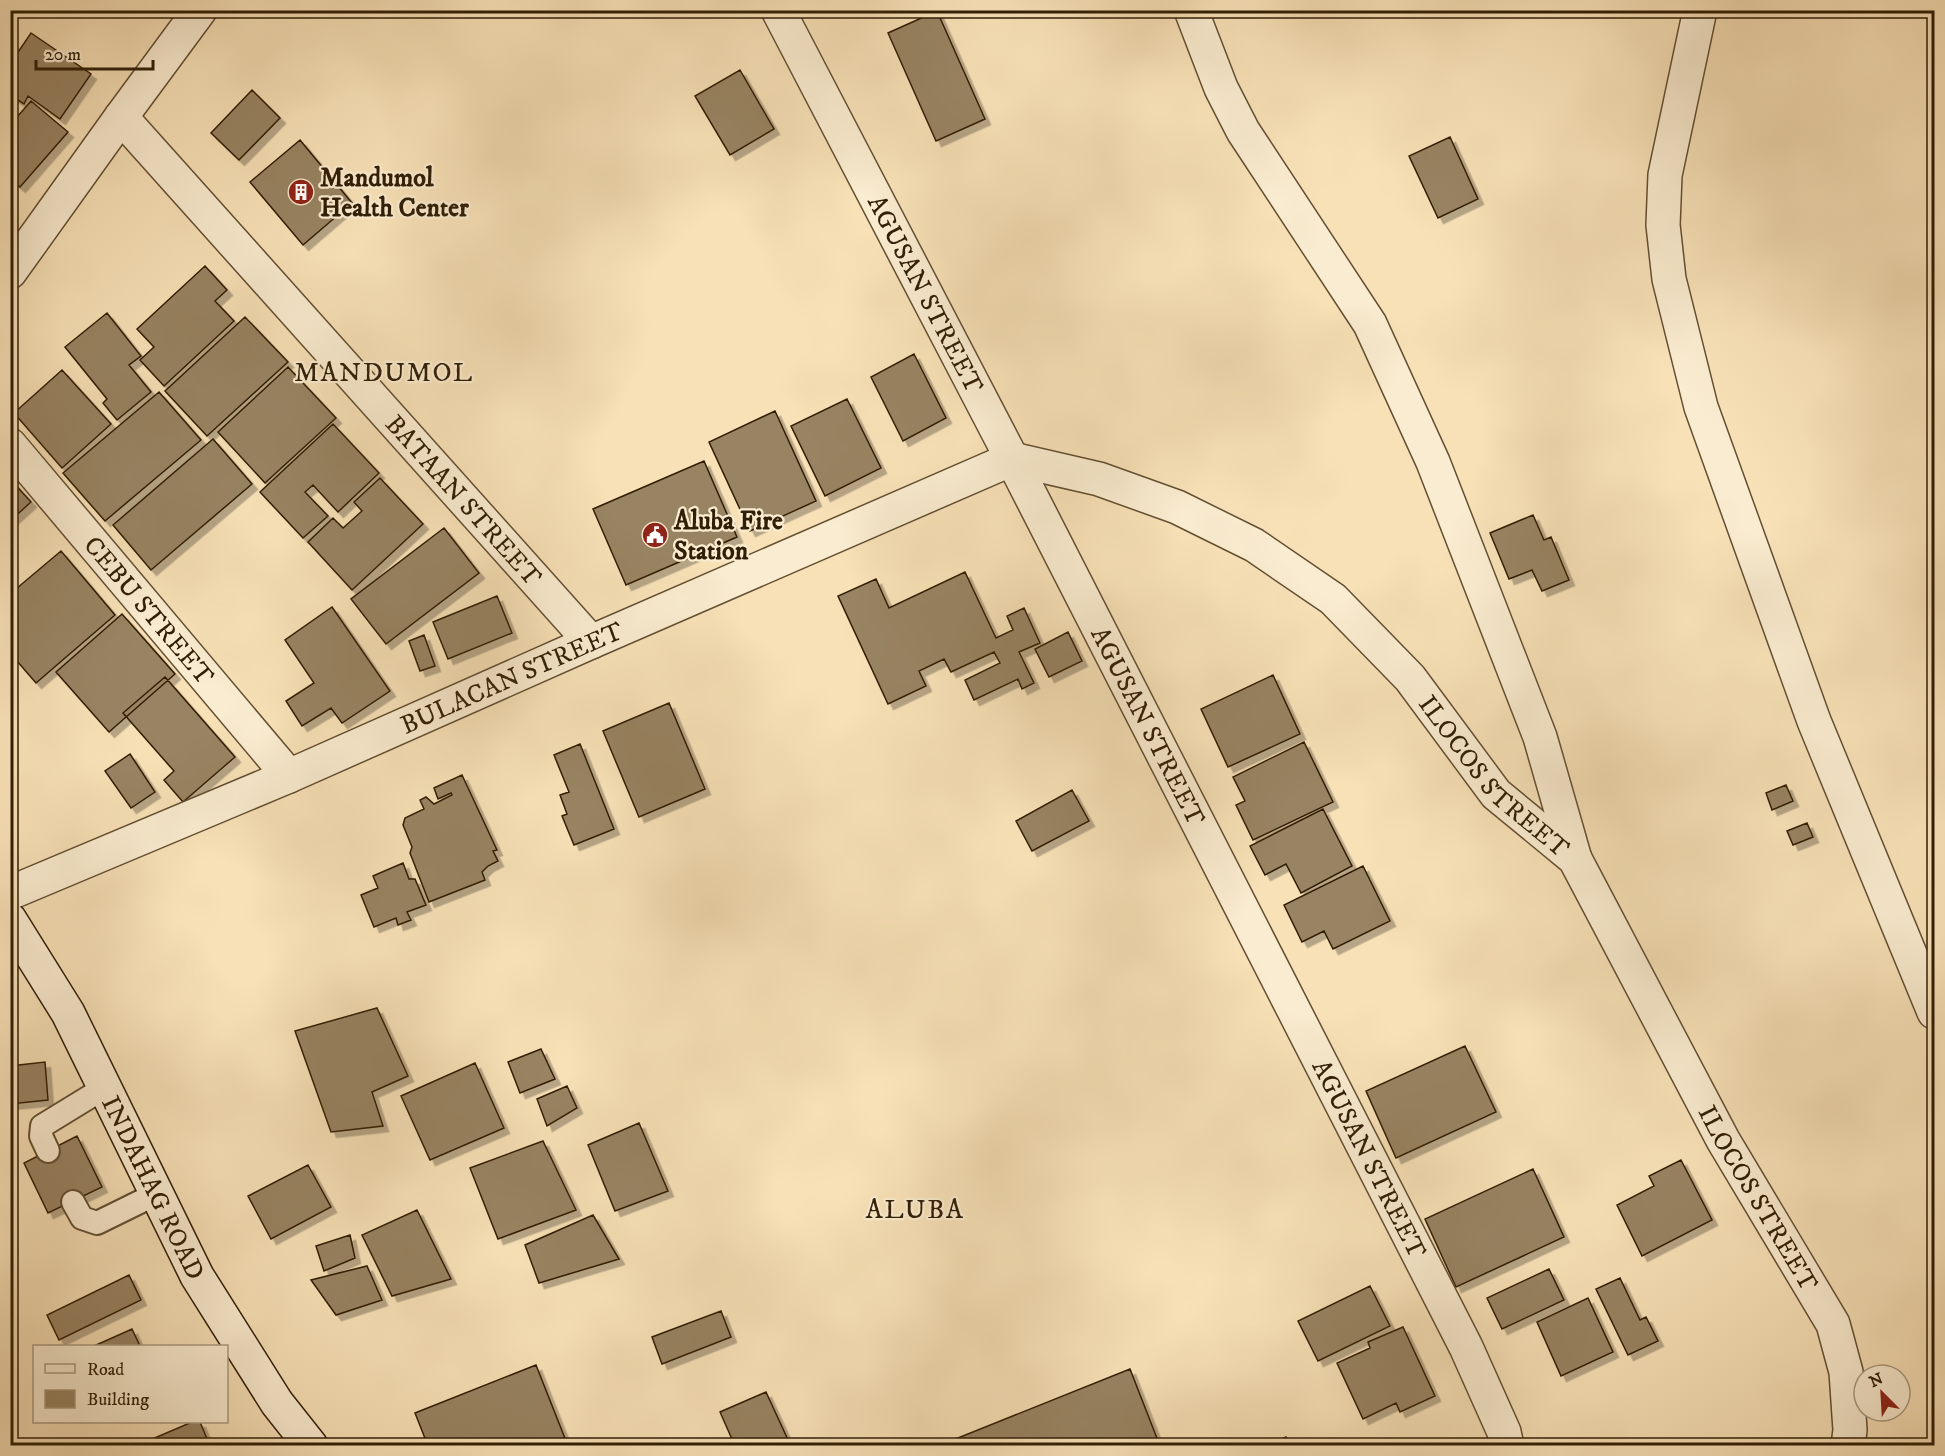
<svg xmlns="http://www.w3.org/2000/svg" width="1945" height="1456" font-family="'IM FELL DW Pica',serif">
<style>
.building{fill:#988362;stroke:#311e06;stroke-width:1.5;filter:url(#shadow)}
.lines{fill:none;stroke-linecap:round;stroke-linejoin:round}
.service-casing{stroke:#634f32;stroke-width:26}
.minor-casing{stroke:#634f32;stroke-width:36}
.secondary-casing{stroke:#311e06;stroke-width:36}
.service{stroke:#faecd0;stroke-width:22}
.minor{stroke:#faecd0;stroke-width:33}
.secondary{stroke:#faecd0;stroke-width:33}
.labels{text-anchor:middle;stroke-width:4.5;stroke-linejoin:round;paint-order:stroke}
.poi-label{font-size:26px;font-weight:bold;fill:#311e06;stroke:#faecd0;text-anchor:start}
.street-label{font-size:26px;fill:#311e06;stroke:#faecd0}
.neighbourhood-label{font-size:27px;letter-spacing:1.5px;fill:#311e06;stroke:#faecd0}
</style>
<defs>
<filter id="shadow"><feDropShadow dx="5.5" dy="5.5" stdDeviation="0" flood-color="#0004"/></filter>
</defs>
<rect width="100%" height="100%" fill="#f8e1b7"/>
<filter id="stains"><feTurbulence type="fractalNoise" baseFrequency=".00333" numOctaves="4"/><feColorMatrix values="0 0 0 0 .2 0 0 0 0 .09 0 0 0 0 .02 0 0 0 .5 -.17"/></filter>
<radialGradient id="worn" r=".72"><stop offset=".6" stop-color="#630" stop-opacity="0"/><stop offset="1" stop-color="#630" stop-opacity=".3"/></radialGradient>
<path class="building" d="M 937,11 L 985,119 L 936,141 L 888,33 Z
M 31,33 L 91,74 L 60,119 L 28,96 L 24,104 L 10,95 L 10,64 Z
M 740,70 L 774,129 L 730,155 L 695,96 Z
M 252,90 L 280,118 L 239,160 L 211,133 Z
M 31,101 L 68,132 L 20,187 L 10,179 L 10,125 Z
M 1450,137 L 1478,199 L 1438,218 L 1409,156 Z
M 300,140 L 352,203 L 303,245 L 250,182 Z
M 205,266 L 227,290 L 215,301 L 234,321 L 164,386 L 140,360 L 154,347 L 137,329 Z
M 107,313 L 141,356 L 129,365 L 151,392 L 117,420 L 103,403 L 107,399 L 65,347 Z
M 245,317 L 288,362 L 207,436 L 165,391 Z
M 914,354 L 946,418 L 903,441 L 871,377 Z
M 288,367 L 336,418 L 265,483 L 218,432 Z
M 62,370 L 111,424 L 62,468 L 14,413 Z
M 159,392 L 201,440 L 105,521 L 63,473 Z
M 847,399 L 881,468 L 825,496 L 791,426 Z
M 775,411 L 816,501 L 750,531 L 709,442 Z
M 333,424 L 379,473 L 338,512 L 313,485 L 305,492 L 328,516 L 303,538 L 260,492 Z
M 213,439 L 252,484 L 151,570 L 113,525 Z
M 704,461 L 737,537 L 626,585 L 593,509 Z
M 380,478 L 423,524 L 352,590 L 308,542 L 333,518 L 343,528 L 362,511 L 354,502 Z
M 10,479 L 31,502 L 10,521 Z
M 1533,515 L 1544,540 L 1551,537 L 1569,580 L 1542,591 L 1532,570 L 1509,579 L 1490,533 Z
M 444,528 L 479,573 L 386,644 L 351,599 Z
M 61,551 L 115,615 L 36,683 L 10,653 L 10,594 Z
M 965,572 L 996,638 L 1013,630 L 1007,616 L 1024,608 L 1040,643 L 1019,652 L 1034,683 L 1022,689 L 1018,679 L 974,700 L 965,680 L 1000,663 L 994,652 L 951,672 L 944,659 L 919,671 L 926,686 L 888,704 L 838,596 L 876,579 L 889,608 Z
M 497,596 L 512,633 L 448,659 L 433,622 Z
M 332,607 L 390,691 L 342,723 L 331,708 L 302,726 L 286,701 L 314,683 L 285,640 Z
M 122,614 L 175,674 L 109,732 L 56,672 Z
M 1068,632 L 1082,661 L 1049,677 L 1035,649 Z
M 424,635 L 435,666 L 420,671 L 409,641 Z
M 1273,675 L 1300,734 L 1228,767 L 1201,709 Z
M 165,677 L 235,757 L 183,802 L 164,780 L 174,771 L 123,713 Z
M 669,703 L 705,789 L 639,817 L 603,731 Z
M 1304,742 L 1333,802 L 1253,840 L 1236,805 L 1245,801 L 1233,777 Z
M 580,744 L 614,829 L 574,845 L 562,816 L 567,814 L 560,795 L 569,792 L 554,755 Z
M 130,754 L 155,792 L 131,808 L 105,771 Z
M 462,775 L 497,850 L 493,851 L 498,861 L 488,866 L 482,872 L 485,880 L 429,902 L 410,853 L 412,847 L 403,825 L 405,818 L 424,809 L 420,800 L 426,797 L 434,804 L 452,795 L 451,793 L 438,799 L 434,788 Z
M 1786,785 L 1793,801 L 1772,810 L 1766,793 Z
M 1072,790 L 1089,821 L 1032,851 L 1016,821 Z
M 1323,809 L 1352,866 L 1301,893 L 1286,864 L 1265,875 L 1250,846 Z
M 1807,823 L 1813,837 L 1793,845 L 1787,831 Z
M 403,863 L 409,879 L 415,879 L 426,905 L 407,912 L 411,920 L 398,925 L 396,918 L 374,927 L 361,895 L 378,888 L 373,876 Z
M 1363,866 L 1390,921 L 1333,949 L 1324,931 L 1302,942 L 1284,905 Z
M 377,1008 L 408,1076 L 372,1092 L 383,1126 L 331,1132 L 295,1031 Z
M 1465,1046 L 1496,1112 L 1396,1158 L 1366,1091 Z
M 541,1049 L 555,1079 L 520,1093 L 508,1062 Z
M 45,1062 L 48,1100 L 10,1104 L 10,1066 Z
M 475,1063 L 504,1128 L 430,1160 L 401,1096 Z
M 567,1086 L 577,1108 L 547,1126 L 537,1099 Z
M 639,1123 L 668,1191 L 615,1211 L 588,1145 Z
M 77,1136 L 102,1187 L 48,1213 L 24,1163 Z
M 543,1141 L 576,1210 L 498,1239 L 470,1168 Z
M 1681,1160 L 1712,1220 L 1642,1256 L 1617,1205 L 1654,1186 L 1649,1176 Z
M 308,1165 L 331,1207 L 271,1239 L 248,1196 Z
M 1533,1169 L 1564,1237 L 1456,1287 L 1425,1219 Z
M 417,1210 L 451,1279 L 392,1296 L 362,1235 Z
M 593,1215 L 619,1259 L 539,1283 L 525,1245 Z
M 350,1235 L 355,1258 L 324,1271 L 316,1246 Z
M 367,1266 L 382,1300 L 336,1315 L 311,1280 Z
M 1549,1269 L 1564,1300 L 1502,1329 L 1487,1298 Z
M 129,1275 L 141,1300 L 59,1340 L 47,1315 Z
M 1620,1278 L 1640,1320 L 1646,1317 L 1658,1341 L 1628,1355 L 1596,1289 Z
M 1370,1286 L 1390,1326 L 1318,1361 L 1298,1321 Z
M 1588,1298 L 1613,1352 L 1561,1376 L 1537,1322 Z
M 721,1311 L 731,1337 L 662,1364 L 652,1337 Z
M 1403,1327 L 1435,1396 L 1400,1412 L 1396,1403 L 1363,1419 L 1337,1363 L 1370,1348 L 1368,1342 Z
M 132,1329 L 140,1346 L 94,1346 Z
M 536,1365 L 568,1446 L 428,1446 L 415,1413 Z
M 1130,1369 L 1160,1446 L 938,1446 Z
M 766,1392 L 789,1442 L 782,1446 L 735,1446 L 720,1412 Z
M 192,1422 L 200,1422 L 210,1446 L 136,1446 Z
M 1286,1437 L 1289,1446 L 1264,1446 Z"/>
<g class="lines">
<g class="service-casing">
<path id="service" d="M 48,1151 L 41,1136 L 42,1126 L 104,1088
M 73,1202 L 82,1218 L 97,1223 L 156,1194"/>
</g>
<g class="minor-casing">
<g id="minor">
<path id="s1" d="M 778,10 L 1012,459 L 1466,1347 L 1504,1432 L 1507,1446"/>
<path d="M 1191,10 L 1221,88 L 1243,131 L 1370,324 L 1433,462 L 1540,737 L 1575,859"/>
<path d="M 1700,10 L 1665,175 L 1663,225 L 1669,279 L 1701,407 L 1814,721 L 1934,1012"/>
<path id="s2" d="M 121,117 L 591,642"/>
<path d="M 10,272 L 121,117 L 200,10"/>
<path id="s3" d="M 10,445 L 289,776"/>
<path id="s4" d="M 10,893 L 289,776 L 591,642 L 1012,459 L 1099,479 L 1177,507 L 1254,545 L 1333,599 L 1410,678 L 1496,794 L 1575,859 L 1723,1140 L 1833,1324 L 1846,1372 L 1850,1430 L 1848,1446"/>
</g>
</g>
<g class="secondary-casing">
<g id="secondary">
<path id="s5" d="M 10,920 L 68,1013 L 197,1276 L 277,1403 L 311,1446"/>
</g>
</g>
<use href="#service" class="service"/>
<use href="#minor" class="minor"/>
<use href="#secondary" class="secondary"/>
</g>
<defs>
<g id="building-disc" transform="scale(1.35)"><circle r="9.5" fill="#8f2418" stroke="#faecd0"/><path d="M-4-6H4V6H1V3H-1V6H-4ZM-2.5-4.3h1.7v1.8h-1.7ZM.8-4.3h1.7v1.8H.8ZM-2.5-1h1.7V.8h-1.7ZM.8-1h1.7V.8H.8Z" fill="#fff"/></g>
<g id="civic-disc" transform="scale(1.35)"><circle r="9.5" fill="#8f2418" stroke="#faecd0"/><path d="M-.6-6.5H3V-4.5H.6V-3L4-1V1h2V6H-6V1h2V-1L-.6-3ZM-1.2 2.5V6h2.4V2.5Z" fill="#fff"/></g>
</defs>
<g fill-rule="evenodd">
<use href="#building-disc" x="301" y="192"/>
<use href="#civic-disc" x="655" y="535"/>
</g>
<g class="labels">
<g class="poi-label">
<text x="320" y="186">Mandumol<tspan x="320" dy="30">Health Center</tspan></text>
<text x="674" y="529">Aluba Fire<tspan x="674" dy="30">Station</tspan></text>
</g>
<g class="street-label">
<text dy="9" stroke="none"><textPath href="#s1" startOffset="320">AGUSAN STREET</textPath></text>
<text dy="9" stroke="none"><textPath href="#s2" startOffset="514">BATAAN STREET</textPath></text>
<text dy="9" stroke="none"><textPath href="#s3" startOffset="216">CEBU STREET</textPath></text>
<text dy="9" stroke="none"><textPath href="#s4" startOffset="546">BULACAN STREET</textPath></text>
<text dy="9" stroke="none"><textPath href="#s1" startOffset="806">AGUSAN STREET</textPath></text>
<text dy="9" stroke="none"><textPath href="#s4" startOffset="1686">ILOCOS STREET</textPath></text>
<text dy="9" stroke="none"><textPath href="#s1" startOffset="1292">AGUSAN STREET</textPath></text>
<text dy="9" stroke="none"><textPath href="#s5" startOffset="304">INDAHAG ROAD</textPath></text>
<text dy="9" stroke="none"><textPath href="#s4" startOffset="2188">ILOCOS STREET</textPath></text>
</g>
<g class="neighbourhood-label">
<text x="384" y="381">MANDUMOL</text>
<text x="915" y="1218">ALUBA</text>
</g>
</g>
<rect width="1945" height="1456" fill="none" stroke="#f8e1b7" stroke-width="36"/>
<rect x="12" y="12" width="1921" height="1432" fill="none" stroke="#311e06" stroke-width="3"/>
<rect x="18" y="18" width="1909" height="1420" fill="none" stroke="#311e06" stroke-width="1.5"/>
<rect x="33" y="1345" width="195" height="78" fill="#faecd0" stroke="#aa9a7f" stroke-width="1.5"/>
<rect x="45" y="1364" width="30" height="9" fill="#faecd0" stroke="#aa9a7f" stroke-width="1.5"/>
<text x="87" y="1375" font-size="18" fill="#311e06">Road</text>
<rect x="45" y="1390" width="30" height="18" fill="#988362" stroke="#aa9a7f" stroke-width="1.5"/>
<text x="87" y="1405" font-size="18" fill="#311e06">Building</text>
<g transform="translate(1882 1393) rotate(336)"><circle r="28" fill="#faecd0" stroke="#aa9a7f" stroke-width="1.5"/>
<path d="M0-4.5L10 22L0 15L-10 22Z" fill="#8f2418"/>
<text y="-9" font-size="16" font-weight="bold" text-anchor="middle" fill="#311e06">N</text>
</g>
<path d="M36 60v9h117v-9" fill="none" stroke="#311e06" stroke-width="3"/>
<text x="45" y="60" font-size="18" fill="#311e06" stroke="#faecd0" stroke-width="4.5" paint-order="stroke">20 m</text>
<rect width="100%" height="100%" filter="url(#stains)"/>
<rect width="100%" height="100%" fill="url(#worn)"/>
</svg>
